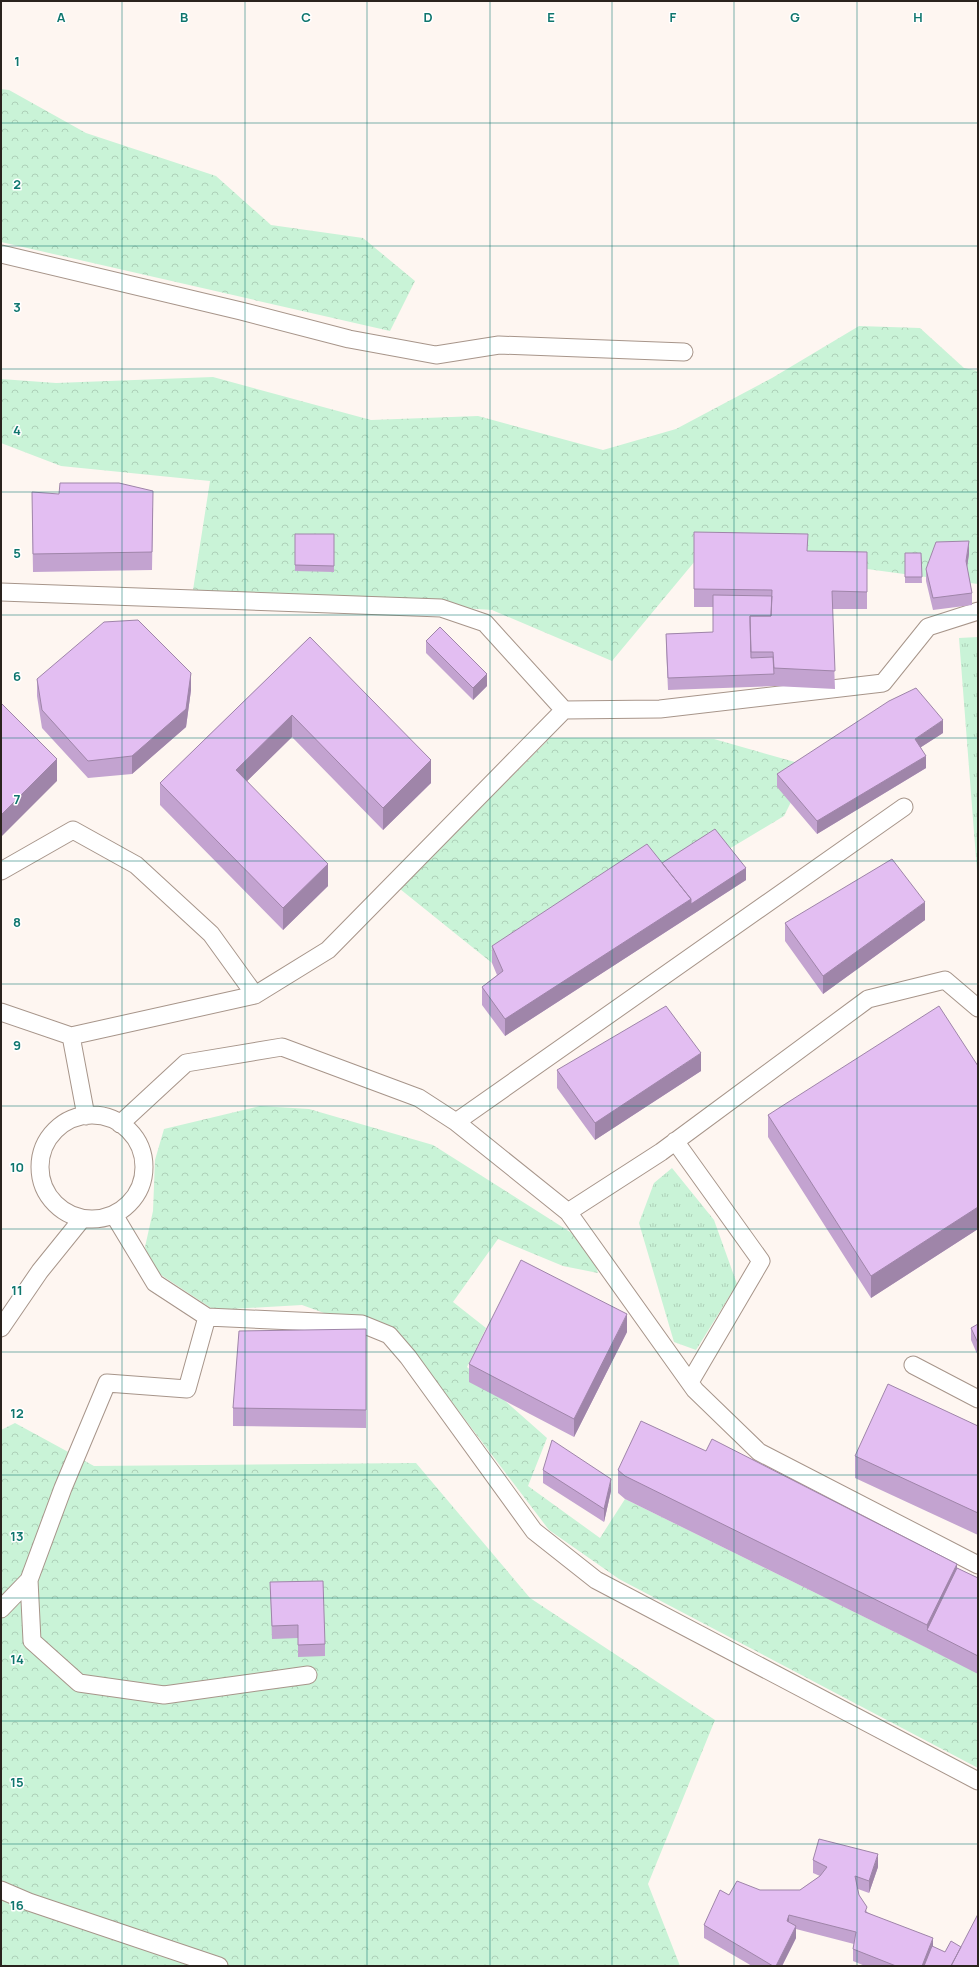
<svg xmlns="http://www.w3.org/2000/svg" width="979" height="1967" font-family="Manrope,sans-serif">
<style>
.grass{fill:url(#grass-tufts)}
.forest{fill:url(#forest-crowns)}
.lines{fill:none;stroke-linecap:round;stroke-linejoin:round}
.service-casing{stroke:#a7958a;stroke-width:19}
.service{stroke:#fff;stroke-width:17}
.wall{fill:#c3a3d0}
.shaded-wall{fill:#9f85a9}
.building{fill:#e3bef2;stroke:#9f85a9}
.grid{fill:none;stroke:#0f766e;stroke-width:1;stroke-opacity:0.55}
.grid-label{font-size:13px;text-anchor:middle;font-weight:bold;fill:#0f766e;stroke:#fff;stroke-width:3;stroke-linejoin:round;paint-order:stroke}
</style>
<defs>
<pattern id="grass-tufts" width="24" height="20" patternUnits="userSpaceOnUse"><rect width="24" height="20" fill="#c9f3d7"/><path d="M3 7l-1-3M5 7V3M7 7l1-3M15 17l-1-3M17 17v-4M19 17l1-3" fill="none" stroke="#add0b8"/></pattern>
<pattern id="forest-crowns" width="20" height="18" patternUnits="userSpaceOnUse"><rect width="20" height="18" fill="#c9f3d7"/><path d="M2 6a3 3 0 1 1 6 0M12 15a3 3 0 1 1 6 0" fill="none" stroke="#add0b8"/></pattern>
</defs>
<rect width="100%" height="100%" fill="#fef6f1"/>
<path class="grass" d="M 978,637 L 978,884 L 959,638 Z
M 672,1168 L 714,1220 L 737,1284 L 696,1350 L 674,1342 L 639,1223 L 654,1183 Z"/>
<path class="forest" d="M 1,89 L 9,90 L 86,133 L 216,176 L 271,225 L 363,238 L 415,281 L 390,331 L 1,242 Z
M 859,326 L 920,328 L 964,368 L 978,371 L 978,584 L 867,569 L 807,569 L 700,555 L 612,661 L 492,610 L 193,590 L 210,481 L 61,466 L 1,443 L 1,379 L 56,383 L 213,377 L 371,420 L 478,416 L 603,450 L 676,429 L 772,378 Z
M 550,738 L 714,739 L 809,766 L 784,816 L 724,852 L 492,963 L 400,889 Z
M 260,1106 L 309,1109 L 433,1145 L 589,1244 L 598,1273 L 563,1266 L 498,1239 L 453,1302 L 486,1328 L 467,1367 L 547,1438 L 528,1486 L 600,1538 L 625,1499 L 978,1673 L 978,1768 L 619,1579 L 549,1530 L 407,1343 L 302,1305 L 214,1310 L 155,1271 L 145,1247 L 153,1211 L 155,1160 L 164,1129 Z
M 15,1423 L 94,1466 L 416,1463 L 530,1598 L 715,1720 L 648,1884 L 680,1966 L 1,1966 L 1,1430 Z"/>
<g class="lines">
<g class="service-casing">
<path id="service" d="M 1,254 L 241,311 L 349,339 L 436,355 L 499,345 L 684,352
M 1,592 L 441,608 L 485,623 L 564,710
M 1,871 L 73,830 L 136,865 L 211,934 L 255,995
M 1,1012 L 71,1036 L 255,995 L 328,950 L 564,710 L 660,709 L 883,683 L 928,627 L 978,611
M 71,1036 L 86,1116
M40 1167a52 52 0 1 1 104 0a52 52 0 1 1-104 0Z
M 456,1122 L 904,807
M 120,1124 L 186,1063 L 282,1047 L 419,1098 L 456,1122 L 568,1212 L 695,1390 L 759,1452 L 978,1565
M 675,1141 L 761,1261 L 690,1382
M 568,1212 L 661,1152 L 868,999 L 945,980 L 978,1008
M 114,1215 L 155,1283 L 207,1317 L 362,1324 L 389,1335 L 408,1357 L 534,1531 L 596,1580 L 978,1781
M 207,1317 L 187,1389 L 107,1383 L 63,1488 L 29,1580 L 32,1641 L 79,1683 L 164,1695 L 308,1675
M 1,1328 L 40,1271 L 82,1219
M 913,1365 L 978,1399
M 1,1609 L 29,1580
M 1,1890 L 29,1902 L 219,1966"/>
</g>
<use href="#service" class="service"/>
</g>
<path class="wall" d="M 153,508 L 152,570 L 33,572 L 32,510 Z
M 694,532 L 808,551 L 867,552 L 867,609 L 832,609 L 835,689 L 774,686 L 668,690 L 666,646 L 666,634 L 713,632 L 713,607 L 694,607 Z
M 295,534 L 334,534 L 334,572 L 295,571 Z
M 905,553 L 921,553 L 922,583 L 905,583 Z
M 969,554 L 967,566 L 972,593 L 972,605 L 933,610 L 926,581 L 926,569 Z
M 310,637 L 431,783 L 383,830 L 292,737 L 247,781 L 328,886 L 283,930 L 160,805 L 160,783 Z
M 426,641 L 487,686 L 473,700 L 426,653 Z
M 37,679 L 191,690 L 186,727 L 132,774 L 88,778 L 42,728 L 37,696 Z
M 943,733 L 921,747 L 926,768 L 817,834 L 777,787 L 777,774 Z
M 662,863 L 746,880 L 505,1036 L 482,1005 L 482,987 L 497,975 L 492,963 L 492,946 Z
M 925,920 L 823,994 L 785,941 L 785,923 Z
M 978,1066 L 978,1229 L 871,1298 L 768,1137 L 768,1115 Z
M 557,1070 L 701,1071 L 595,1140 L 557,1088 Z
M 978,1324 L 978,1356 L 971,1340 L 971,1328 Z
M 366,1329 L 366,1428 L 233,1426 L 233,1408 Z
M 627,1332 L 574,1437 L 469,1382 L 469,1364 Z
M 978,1426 L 978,1535 L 855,1478 L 855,1456 Z
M 543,1470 L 611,1491 L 604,1522 L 543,1483 Z
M 618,1470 L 957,1568 L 978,1578 L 978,1674 L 927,1648 L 625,1499 L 618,1493 Z
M 270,1582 L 325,1644 L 325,1656 L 298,1657 L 298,1638 L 272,1639 Z
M 813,1860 L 878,1867 L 869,1893 L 858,1889 L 859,1895 L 867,1912 L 933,1947 L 978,1966 L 865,1966 L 853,1961 L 853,1949 L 854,1944 L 796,1929 L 796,1938 L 782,1966 L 752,1966 L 704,1938 L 704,1925 L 729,1895 L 760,1890 L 800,1890 L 820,1876 L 813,1873 Z"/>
<path class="shaded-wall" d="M 969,541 L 969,554 L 966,574 L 966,561 Z
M 191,673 L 191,690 L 186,727 L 132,774 L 132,756 Z
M 487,674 L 487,686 L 473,700 L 473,688 Z
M 292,715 L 292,737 L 236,792 L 236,770 Z
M 943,720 L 943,733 L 915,751 L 915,739 Z
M 926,756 L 926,768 L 817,834 L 817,821 Z
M 57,759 L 57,781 L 1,837 L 1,815 Z
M 431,760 L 431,783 L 383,830 L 383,808 Z
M 328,864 L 328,886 L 283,930 L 283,908 Z
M 746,868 L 746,880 L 505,1036 L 505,1019 L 691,899 Z
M 925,902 L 925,920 L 823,994 L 823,976 Z
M 701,1053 L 701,1071 L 595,1140 L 595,1123 Z
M 978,1207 L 978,1229 L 871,1298 L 871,1276 Z
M 627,1314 L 627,1332 L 574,1437 L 574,1419 Z
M 611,1479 L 611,1491 L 604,1522 L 604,1509 Z
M 957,1564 L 957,1586 L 927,1630 L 927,1625 Z
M 878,1854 L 878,1867 L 869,1893 L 869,1881 Z
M 789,1915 L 789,1927 L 787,1921 Z
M 796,1926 L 796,1938 L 782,1966 L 776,1966 Z
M 933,1938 L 933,1950 L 927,1966 L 922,1966 Z"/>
<path class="building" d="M 60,483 L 119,483 L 153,491 L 152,552 L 33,554 L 32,492 L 59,494 Z
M 694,532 L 808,534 L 807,551 L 867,552 L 867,592 L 832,591 L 835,671 L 774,668 L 773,652 L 751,652 L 750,616 L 771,616 L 772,590 L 694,589 Z
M 295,534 L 334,534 L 334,566 L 295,565 Z
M 969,541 L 966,561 L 972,593 L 933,598 L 926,569 L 936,542 Z
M 905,553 L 921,553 L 922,577 L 905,577 Z
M 713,595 L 772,596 L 771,616 L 750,616 L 750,622 L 751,658 L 773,657 L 774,674 L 668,678 L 666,634 L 713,632 Z
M 138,620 L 191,673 L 186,709 L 132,756 L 88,761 L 42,710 L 37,679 L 104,622 Z
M 440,627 L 487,674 L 473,688 L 426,641 Z
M 310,637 L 431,760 L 383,808 L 292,715 L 236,770 L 328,864 L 283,908 L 160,783 Z
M 916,688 L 943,720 L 915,739 L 926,756 L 817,821 L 777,774 L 889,701 Z
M 1,703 L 57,759 L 1,815 Z
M 715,829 L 746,868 L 691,904 L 691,899 L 662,863 Z
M 647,844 L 691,899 L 505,1019 L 482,987 L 503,971 L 492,946 Z
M 892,859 L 925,902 L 823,976 L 785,923 Z
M 666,1006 L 701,1053 L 595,1123 L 557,1070 Z
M 939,1006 L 978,1066 L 978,1207 L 871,1276 L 768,1115 Z
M 521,1260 L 627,1314 L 574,1419 L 469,1364 Z
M 978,1324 L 978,1343 L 971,1328 Z
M 366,1329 L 366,1410 L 233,1408 L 239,1331 Z
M 888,1384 L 978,1426 L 978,1513 L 855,1456 Z
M 641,1421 L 706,1451 L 712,1439 L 957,1564 L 927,1625 L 625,1476 L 618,1470 Z
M 552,1440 L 611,1479 L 604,1509 L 543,1470 Z
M 957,1568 L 978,1578 L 978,1656 L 927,1630 Z
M 323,1581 L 325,1644 L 298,1645 L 298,1625 L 272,1626 L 270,1582 Z
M 819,1839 L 878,1854 L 869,1881 L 855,1876 L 859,1895 L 867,1907 L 865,1912 L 933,1938 L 922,1966 L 896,1966 L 853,1949 L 856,1932 L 789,1915 L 787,1921 L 796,1926 L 776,1966 L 773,1966 L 704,1925 L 720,1890 L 729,1895 L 737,1881 L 760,1890 L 800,1890 L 820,1876 L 827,1867 L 813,1860 Z
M 978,1914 L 978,1966 L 951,1966 Z
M 951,1941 L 961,1947 L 951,1966 L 924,1966 L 932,1946 L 945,1952 Z"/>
<path class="grid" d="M 122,1 L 122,1966M 245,1 L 245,1966M 367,1 L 367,1966M 490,1 L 490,1966M 612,1 L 612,1966M 734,1 L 734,1966M 857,1 L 857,1966M 1,123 L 978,123M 1,246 L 978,246M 1,369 L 978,369M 1,492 L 978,492M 1,615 L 978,615M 1,738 L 978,738M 1,861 L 978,861M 1,984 L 978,984M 1,1106 L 978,1106M 1,1229 L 978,1229M 1,1352 L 978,1352M 1,1475 L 978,1475M 1,1598 L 978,1598M 1,1721 L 978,1721M 1,1844 L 978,1844"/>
<g class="grid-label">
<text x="61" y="22">A</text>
<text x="184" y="22">B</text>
<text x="306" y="22">C</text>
<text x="428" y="22">D</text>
<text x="551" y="22">E</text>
<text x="673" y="22">F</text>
<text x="795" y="22">G</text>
<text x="918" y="22">H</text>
<text x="17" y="66">1</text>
<text x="17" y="189">2</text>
<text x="17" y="312">3</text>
<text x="17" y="435">4</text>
<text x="17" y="558">5</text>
<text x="17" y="681">6</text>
<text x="17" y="804">7</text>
<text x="17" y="927">8</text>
<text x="17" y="1050">9</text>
<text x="17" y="1172">10</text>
<text x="17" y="1295">11</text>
<text x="17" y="1418">12</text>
<text x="17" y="1541">13</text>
<text x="17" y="1664">14</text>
<text x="17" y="1787">15</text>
<text x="17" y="1910">16</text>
</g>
<rect width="979" height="1967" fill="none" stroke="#2a231e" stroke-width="4"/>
</svg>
